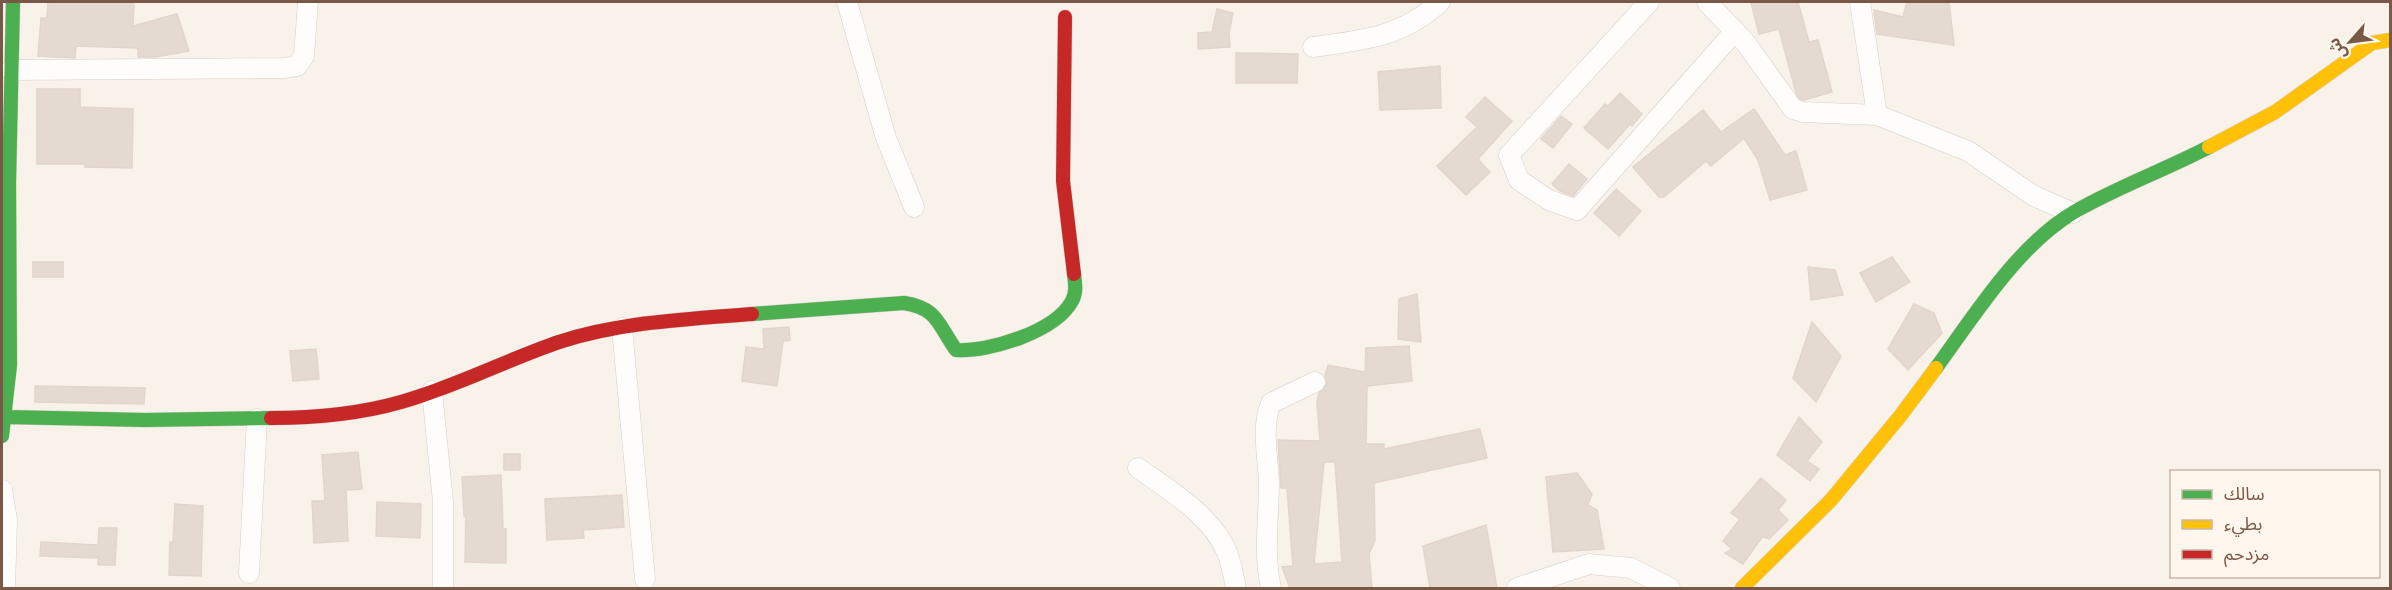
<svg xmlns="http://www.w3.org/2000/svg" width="2392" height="590" font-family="Poppins,'Noto Sans Arabic',sans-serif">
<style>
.building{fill:#e5dad2;stroke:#e1d5cd;stroke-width:1.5;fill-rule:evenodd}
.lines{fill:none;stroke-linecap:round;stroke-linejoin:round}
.street-casing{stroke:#d7cec8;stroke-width:21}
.fast-casing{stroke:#d8cec7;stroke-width:15}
.slow-casing{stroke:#d8cec7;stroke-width:15}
.jam-casing{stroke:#d8cec7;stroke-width:15}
.street{stroke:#fefdfc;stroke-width:20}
.fast{stroke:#4caf50;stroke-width:14}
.slow{stroke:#ffc107;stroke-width:14}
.jam{stroke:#c62828;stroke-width:14}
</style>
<rect width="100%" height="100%" fill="#f8f2eb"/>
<path class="building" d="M 48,2 L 134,2 L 133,26 L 177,14 L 189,51 L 156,57 L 138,57 L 138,48 L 76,46 L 75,58 L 38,56 L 41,18 L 47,18 Z
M 1751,2 L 1798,2 L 1809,42 L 1818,40 L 1832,92 L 1804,100 L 1800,99 L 1796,93 L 1779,29 L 1759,34 Z
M 1907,2 L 1949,2 L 1954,45 L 1877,34 L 1874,10 L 1903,17 Z
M 1217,9 L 1233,13 L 1229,33 L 1230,47 L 1198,49 L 1198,33 L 1212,32 Z
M 1236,53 L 1298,54 L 1297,83 L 1236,83 Z
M 1440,66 L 1441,108 L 1380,110 L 1378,72 Z
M 37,89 L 80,89 L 80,107 L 133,109 L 132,168 L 85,167 L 85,164 L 37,164 Z
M 1620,93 L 1642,114 L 1632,126 L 1630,124 L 1608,149 L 1584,128 L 1605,104 L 1608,106 Z
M 1485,97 L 1512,121 L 1478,159 L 1490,172 L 1466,195 L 1437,166 L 1477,127 L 1466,117 Z
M 1754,109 L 1785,155 L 1796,151 L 1807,190 L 1770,200 L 1758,160 L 1744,138 L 1711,166 L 1706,161 L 1664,197 L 1659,197 L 1633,167 L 1703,110 L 1721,132 Z
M 1561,116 L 1572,124 L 1553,148 L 1541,139 Z
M 1569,164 L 1587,179 L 1573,196 L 1560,191 L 1552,184 Z
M 1616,189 L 1641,211 L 1619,236 L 1594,213 Z
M 1892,257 L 1910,282 L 1876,302 L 1860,273 Z
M 33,262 L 63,262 L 63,277 L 33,277 Z
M 1808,267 L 1835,270 L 1843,295 L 1811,300 Z
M 1417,294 L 1421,342 L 1398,339 L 1399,299 Z
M 1914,304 L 1934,313 L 1942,333 L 1908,370 L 1888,349 Z
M 1812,322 L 1841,356 L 1816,402 L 1793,378 Z
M 789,327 L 790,340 L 783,341 L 777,386 L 742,381 L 746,347 L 764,349 L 763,329 Z
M 1409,346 L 1412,381 L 1367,386 L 1366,444 L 1384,444 L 1384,449 L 1480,429 L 1487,458 L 1374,483 L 1375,540 L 1369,554 L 1372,588 L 1290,588 L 1282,567 L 1293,566 L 1287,488 L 1281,488 L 1278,440 L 1320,441 L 1317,402 L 1319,393 L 1327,384 L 1325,375 L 1328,365 L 1365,372 L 1366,348 ZM 1324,462 L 1335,462 L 1342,562 L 1314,564 Z
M 316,349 L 319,379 L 293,381 L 290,351 Z
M 35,386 L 145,388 L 144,404 L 35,402 Z
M 1799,417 L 1822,442 L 1807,461 L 1819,469 L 1810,481 L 1777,455 Z
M 358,452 L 362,489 L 346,490 L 348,541 L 314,543 L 312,501 L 325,501 L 322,455 Z
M 504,454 L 520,454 L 520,470 L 504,470 Z
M 1577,473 L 1592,494 L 1588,505 L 1597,510 L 1604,549 L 1553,552 L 1546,477 Z
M 501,475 L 503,529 L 506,529 L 506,563 L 465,562 L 466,516 L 464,516 L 462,477 Z
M 1761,478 L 1786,500 L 1778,510 L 1788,520 L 1769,539 L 1763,536 L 1743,564 L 1725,553 L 1732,549 L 1723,541 L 1740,519 L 1731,513 Z
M 622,495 L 624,527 L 583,530 L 584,538 L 547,540 L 545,499 Z
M 377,502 L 421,504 L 420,538 L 376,536 Z
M 175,504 L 203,506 L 201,576 L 169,575 L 170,542 L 173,543 Z
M 1486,525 L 1497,588 L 1430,588 L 1423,546 Z
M 99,528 L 117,528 L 115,565 L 98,565 L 98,558 L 40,556 L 41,542 L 98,545 Z"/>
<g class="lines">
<g class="street-casing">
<path id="street" d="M 847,2 L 886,138 L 914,207
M 1649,2 L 1509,155 L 1519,180 L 1549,200 L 1577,210 L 1735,31
M 1707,2 L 1745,42 L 1793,109 L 1803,112 L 1877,115 L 1968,151 L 2034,196 L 2073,213
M 1860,2 L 1877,115
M 1313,47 C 1364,40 1400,38 1440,2
M 11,70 L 285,68 L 297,66 L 304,56 L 308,2
M 622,328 L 645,579
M 432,391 L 443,502 L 443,588
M 1138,468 C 1169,490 1211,515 1227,552 C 1231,563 1234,577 1236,588
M 2,490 L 7,520 L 5,588
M 249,573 L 257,419
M 1271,588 C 1263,553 1269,518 1269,482 C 1268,457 1261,427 1271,403 L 1315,382
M 1517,588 L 1589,564 L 1631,568 L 1670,588"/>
</g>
<g class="fast-casing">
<path id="fast" d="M 752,314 L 904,303 C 938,308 938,325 956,350 C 989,352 1055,332 1072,301 C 1077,292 1075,283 1074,274
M 1936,368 C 1974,316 2017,246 2074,212 C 2117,187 2165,170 2209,147
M 6,417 L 145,420 L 271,418
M 2,436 L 10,365 L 9,183 L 13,2"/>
</g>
<g class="slow-casing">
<path id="slow" d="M 2209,147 L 2275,112 L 2372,43 L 2390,40
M 1742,588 L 1831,500 L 1901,415 L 1936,368"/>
</g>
<g class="jam-casing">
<path id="jam" d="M 1065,17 L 1063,181 L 1074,274
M 271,418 C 315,418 359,414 401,402 C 455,387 506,360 559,342 C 620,322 688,319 752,314"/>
</g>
<use href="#street" class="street"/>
<use href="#fast" class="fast"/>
<use href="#slow" class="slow"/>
<use href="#jam" class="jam"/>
</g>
<rect width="2392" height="590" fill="none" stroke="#795848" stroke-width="6"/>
<rect x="2170" y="470" width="210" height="108" fill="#fff7ed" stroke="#c9b7ab" stroke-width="1.5"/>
<rect x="2182" y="490" width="30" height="9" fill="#4caf50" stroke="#c9b7ab" stroke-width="1.5"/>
<text x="2224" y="500" font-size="18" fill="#795848">سالك</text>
<rect x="2182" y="520" width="30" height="9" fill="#ffc107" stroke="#c9b7ab" stroke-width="1.5"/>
<text x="2224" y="530" font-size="18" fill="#795848">بطيء</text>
<rect x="2182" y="550" width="30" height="9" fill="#c62828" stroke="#c9b7ab" stroke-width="1.5"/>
<text x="2224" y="560" font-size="18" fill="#795848">مزدحم</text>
<g transform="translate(2350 42) rotate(242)" stroke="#fff7ed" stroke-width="4.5" paint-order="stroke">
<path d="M0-4.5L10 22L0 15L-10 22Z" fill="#795848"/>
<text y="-9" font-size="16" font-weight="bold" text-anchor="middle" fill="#795848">ش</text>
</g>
</svg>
